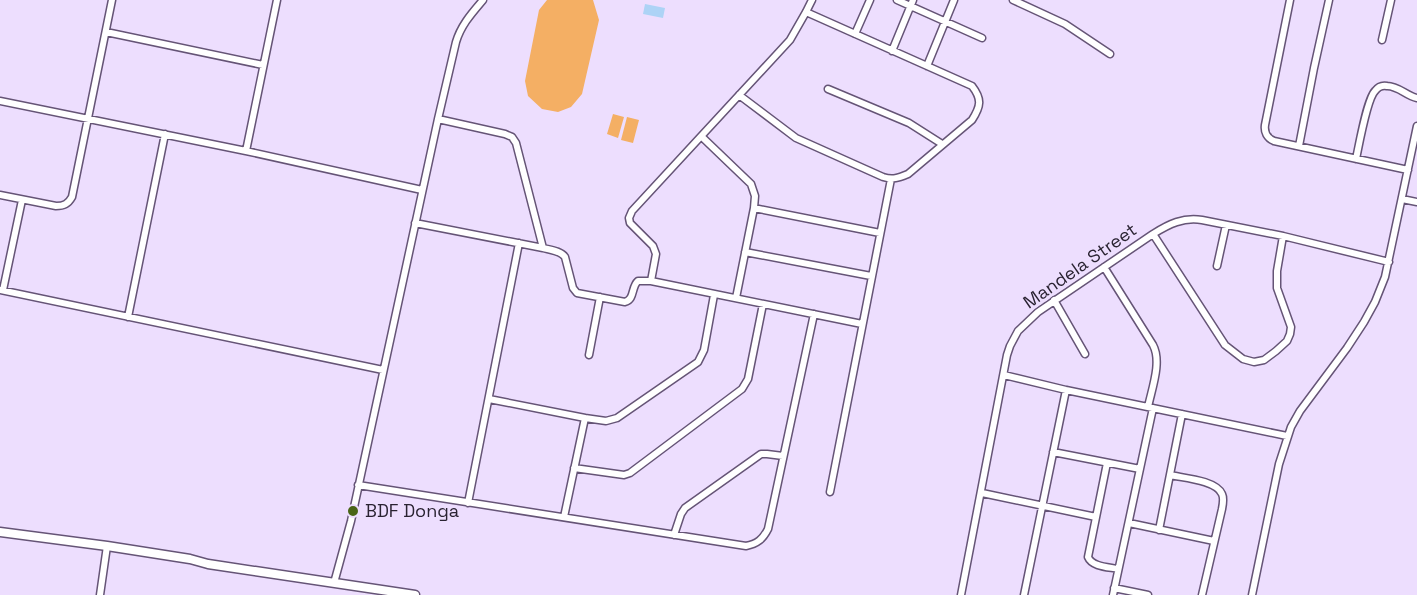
<svg xmlns="http://www.w3.org/2000/svg" width="1417" height="595" font-family="'Space Grotesk',sans-serif">
<style>
.garden{fill:#f4af64}
.water{fill:#add3f6}
.lines{fill:none;stroke-linecap:round;stroke-linejoin:round}
.minor-casing{stroke:#655476;stroke-width:9}
.secondary-casing{stroke:#655476;stroke-width:11}
.minor{stroke:#fff;stroke-width:6}
.secondary{stroke:#fff;stroke-width:8}
.poi-dot{fill:#4a6517;stroke:#eddefe;stroke-width:2}
.labels{text-anchor:middle;stroke-width:6;stroke-linejoin:round;paint-order:stroke}
.street-label{font-size:18px;fill:#2a2332;stroke:#eddefe}
.poi-label{font-size:18px;fill:#2a2332;stroke:#eddefe;text-anchor:start}
</style>
<rect width="100%" height="100%" fill="#eddefe"/>
<path class="garden" d="M 547,0 L 593,0 L 599,20 L 582,94 L 571,107 L 558,112 L 542,109 L 528,96 L 525,81 L 539,10 Z
M 613,114 L 624,117 L 618,138 L 607,134 Z
M 627,117 L 639,120 L 633,143 L 621,140 Z"/>
<path class="water" d="M 645,4 L 665,8 L 663,18 L 643,14 Z"/>
<g class="lines">
<g class="minor-casing">
<path id="minor" d="M 897,0 L 982,38
M 1013,0 L 1065,24 L 1110,54
M 1290,0 L 1265,125 C 1264,132 1267,138 1274,141 L 1408,170
M 106,32 L 263,65
M 855,34 L 870,0
M 1382,40 L 1391,0
M 892,51 L 913,0
M 927,66 L 954,0
M 828,89 L 909,123 L 942,144
M 739,95 L 796,138 L 883,177 C 893,180 898,178 908,174 L 972,120 C 981,106 982,99 972,86 L 806,12
M 0,101 L 246,151 L 422,190
M 438,119 L 505,134 L 512,137 L 516,143 L 543,248
M 702,137 L 751,184 L 755,196 L 754,208 L 736,298
M 1299,146 L 1314,68 L 1329,0
M 246,151 L 277,0
M 1356,159 C 1359,145 1367,99 1375,91 C 1378,87 1382,85 1387,86 C 1399,86 1406,96 1417,98
M 0,195 L 56,206 C 64,206 68,204 72,197 L 112,0
M 1402,199 L 1417,202
M 754,208 L 880,233
M 415,223 L 543,248 C 551,250 561,251 565,257 L 573,288 L 577,293 L 625,302 C 635,299 631,287 638,281 L 651,281 L 862,324
M 1153,234 L 1225,345 L 1243,359 L 1254,362 L 1264,360 L 1276,351 L 1287,341 L 1290,334 L 1291,327 L 1277,288 L 1277,271 L 1283,236
M 745,252 L 871,276
M 1217,266 L 1226,225
M 1104,267 L 1153,345 C 1162,362 1152,388 1148,407
M 651,281 L 656,254 L 653,246 L 630,223 L 629,218 L 632,211 L 790,40 L 806,12 L 812,0
M 0,290 L 383,370
M 3,290 L 22,200
M 1054,300 L 1085,354
M 128,317 L 165,134
M 589,355 L 600,297
M 1004,375 L 1066,390 L 1287,436
M 489,399 L 585,418 L 606,421 L 617,418 L 698,362 L 704,350 L 714,295
M 1053,452 L 1140,469
M 1107,463 L 1088,557 C 1092,567 1109,567 1118,569
M 574,468 L 624,475 L 630,473 L 742,389 L 748,379 L 763,304
M 1170,475 C 1183,478 1216,480 1222,494 C 1224,498 1223,504 1222,509 L 1202,595
M 358,485 L 746,546 C 757,544 763,539 768,529 L 814,314
M 830,492 L 891,179
M 982,493 L 1096,517
M 468,503 L 519,243
M 564,517 L 585,418
M 1129,523 L 1214,541
M 1159,530 L 1182,414
M 674,535 L 681,514 L 685,508 L 761,454 L 767,454 L 783,456
M 334,583 L 351,521 L 438,119 L 456,42 C 461,25 472,13 483,0
M 1114,588 L 1148,595
M 100,595 L 107,546
M 961,595 L 1007,355 L 1010,346 L 1018,331 L 1038,312 L 1153,234 C 1169,224 1183,217 1202,220 L 1283,236 L 1389,262
M 1024,595 L 1066,390
M 1113,595 L 1153,408
M 1252,595 L 1279,464 L 1291,427 L 1300,411 L 1347,348 L 1364,322 L 1375,302 L 1385,277 L 1417,126"/>
</g>
<g class="secondary-casing">
<path id="secondary" d="M 0,532 L 107,546 L 190,559 L 208,564 L 415,595"/>
</g>
<use href="#minor" class="minor"/>
<use href="#secondary" class="secondary"/>
</g>
<circle class="poi-dot" cx="353" cy="511" r="6"/>
<g class="labels">
<g class="street-label">
<text transform="translate(1080 266) rotate(-35)" y="6">Mandela Street</text>
</g>
<g class="poi-label">
<text x="365" y="517">BDF Donga</text>
</g>
</g>
</svg>
